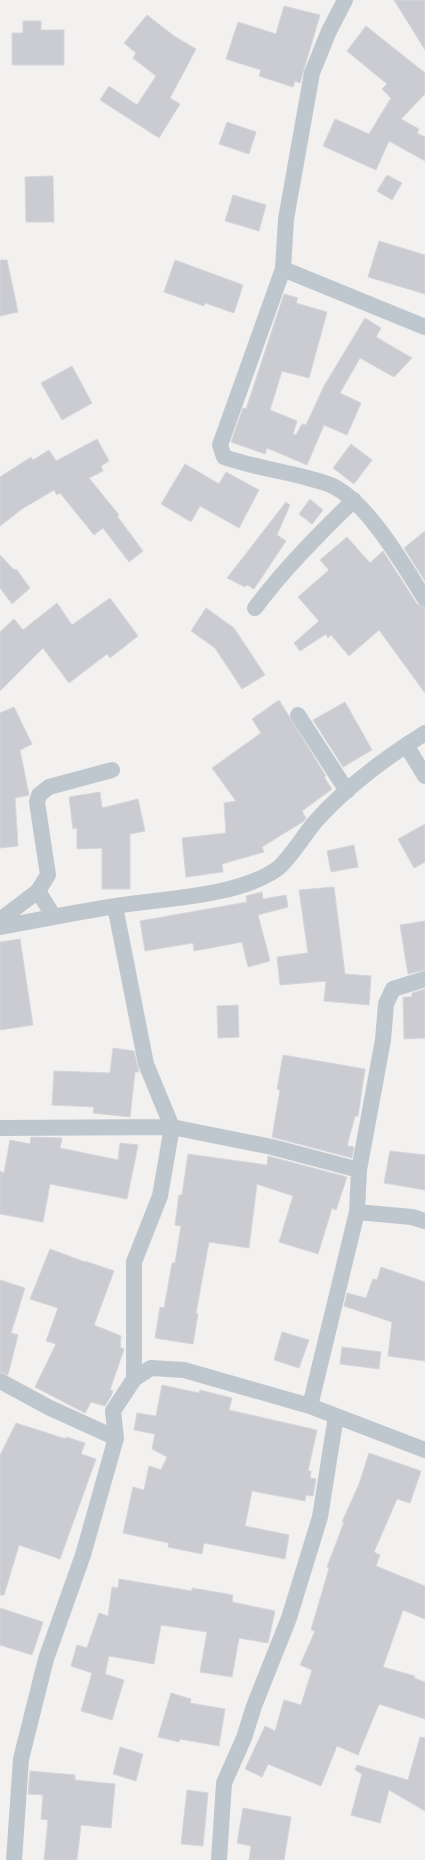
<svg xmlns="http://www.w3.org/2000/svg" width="425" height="1860" font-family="Arial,sans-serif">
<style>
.building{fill:#cbccd2;stroke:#d5d6db}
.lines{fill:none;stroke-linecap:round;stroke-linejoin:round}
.minor{stroke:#bfc7ce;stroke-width:16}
</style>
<rect width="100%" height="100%" fill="#f3f0f0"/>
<path class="building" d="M 394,0 L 425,0 L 425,50 Z
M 284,6 L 320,15 L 300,83 L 295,81 L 293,87 L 259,76 L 261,70 L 226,59 L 238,22 L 276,34 Z
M 147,15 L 174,36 L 196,49 L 170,98 L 180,104 L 159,138 L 100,100 L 109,86 L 137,105 L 156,76 L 133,58 L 136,53 L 124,43 Z
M 23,21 L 41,21 L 41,30 L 64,30 L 64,65 L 12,65 L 12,33 L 23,33 Z
M 366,26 L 425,73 L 425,94 L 401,119 L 419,129 L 417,133 L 425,137 L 425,161 L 389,141 L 376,170 L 323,146 L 335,119 L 369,134 L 391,98 L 382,89 L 387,84 L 347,51 Z
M 227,122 L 256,132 L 249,154 L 219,144 Z
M 387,175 L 402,183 L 392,200 L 377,191 Z
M 53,176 L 54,222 L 26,222 L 25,177 Z
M 233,195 L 266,205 L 259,231 L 225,221 Z
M 379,241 L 425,255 L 425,294 L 368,277 Z
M 0,260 L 7,260 L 18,312 L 0,316 Z
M 175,260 L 243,285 L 234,313 L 205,303 L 204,306 L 164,292 Z
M 284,294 L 298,298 L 296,303 L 327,312 L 309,378 L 282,371 L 270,410 L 297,421 L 293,434 L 296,435 L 302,424 L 306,425 L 324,386 L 365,318 L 381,328 L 376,337 L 412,358 L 394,377 L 360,358 L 340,393 L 361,403 L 347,435 L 324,425 L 307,465 L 267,448 L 265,454 L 231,442 L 243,408 L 246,409 Z
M 72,366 L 92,403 L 62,420 L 41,383 Z
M 97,439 L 109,461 L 101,466 L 103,471 L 89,478 L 119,515 L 117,516 L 143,551 L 129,562 L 103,528 L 94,535 L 60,493 L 57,495 L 54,490 L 22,509 L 0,526 L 0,477 L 31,457 L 33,460 L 49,450 L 56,461 Z
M 351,444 L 372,460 L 354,484 L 333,468 Z
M 185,464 L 219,484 L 226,472 L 259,490 L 239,528 L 200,506 L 191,522 L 161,504 Z
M 310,499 L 323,510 L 312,524 L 299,514 Z
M 286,502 L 290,505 L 277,535 L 286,541 L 254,589 L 247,585 L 245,587 L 227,578 Z
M 425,531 L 425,581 L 404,548 Z
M 347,537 L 370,563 L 383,551 L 417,604 L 425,608 L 425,693 L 379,630 L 349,656 L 331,635 L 328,638 L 326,634 L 300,651 L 294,643 L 319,621 L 298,597 L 329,570 L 320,560 Z
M 0,555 L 14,570 L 16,569 L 30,588 L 12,604 L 0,588 Z
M 110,598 L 138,636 L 110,658 L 107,654 L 69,683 L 43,648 L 0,691 L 0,632 L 14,619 L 23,630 L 57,603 L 72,625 Z
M 206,608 L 234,628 L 265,675 L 242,689 L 215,648 L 191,631 Z
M 279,700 L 326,776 L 324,777 L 332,789 L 302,811 L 306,818 L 304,821 L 262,847 L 264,852 L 222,864 L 223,872 L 186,877 L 182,838 L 226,833 L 224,803 L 236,801 L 212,768 L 261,733 L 252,719 Z
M 345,702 L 372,750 L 343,767 L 313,720 Z
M 14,707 L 32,744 L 20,750 L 29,795 L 15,798 L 18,846 L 0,848 L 0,713 Z
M 100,792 L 102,808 L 138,799 L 145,831 L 130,834 L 130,889 L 102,889 L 102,848 L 77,849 L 77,828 L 73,829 L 69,797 Z
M 425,824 L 425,862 L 414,868 L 398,839 Z
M 354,845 L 358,867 L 331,872 L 327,851 Z
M 334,887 L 345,974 L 371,976 L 369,1005 L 324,1001 L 326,981 L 280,985 L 277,957 L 308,953 L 299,890 Z
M 262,892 L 263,899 L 286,895 L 288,907 L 258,915 L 270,961 L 248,967 L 242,942 L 194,951 L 193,943 L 145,951 L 140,921 L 247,902 L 246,896 Z
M 425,921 L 425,970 L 408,974 L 400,925 Z
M 20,939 L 33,1025 L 0,1030 L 0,942 Z
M 425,989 L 425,1038 L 404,1039 L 403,997 L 412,997 L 412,993 Z
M 238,1005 L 239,1037 L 218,1038 L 217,1006 Z
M 113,1048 L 134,1051 L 139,1072 L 135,1072 L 130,1117 L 93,1113 L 94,1107 L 52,1105 L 54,1071 L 110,1073 Z
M 283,1055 L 365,1069 L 358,1116 L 355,1116 L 347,1146 L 354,1147 L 352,1158 L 272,1137 L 280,1090 L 277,1089 Z
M 31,1137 L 62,1138 L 60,1148 L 118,1160 L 120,1143 L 138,1145 L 127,1199 L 50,1184 L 43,1222 L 0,1214 L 0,1171 L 4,1173 L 10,1140 L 30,1144 Z
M 390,1151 L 425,1155 L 425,1190 L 384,1183 Z
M 188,1154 L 267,1165 L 268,1156 L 347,1177 L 336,1210 L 332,1208 L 318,1254 L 279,1242 L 293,1196 L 257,1184 L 249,1248 L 209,1242 L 196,1313 L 198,1314 L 193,1344 L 155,1338 L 160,1307 L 164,1308 L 172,1263 L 175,1263 L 181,1226 L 175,1225 L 179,1195 L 182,1195 Z
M 50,1249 L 85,1262 L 85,1261 L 114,1271 L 94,1325 L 121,1336 L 120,1347 L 124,1349 L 110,1390 L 113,1391 L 111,1396 L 105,1406 L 91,1402 L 85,1413 L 35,1387 L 56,1344 L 46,1341 L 58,1308 L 30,1299 Z
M 381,1267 L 425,1282 L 425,1361 L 388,1356 L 392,1322 L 344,1306 L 347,1293 L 366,1298 L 373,1279 L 377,1280 Z
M 0,1280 L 25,1288 L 11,1333 L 18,1335 L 8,1375 L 0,1372 Z
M 282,1332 L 309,1340 L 299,1368 L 274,1360 Z
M 342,1347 L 381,1352 L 379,1369 L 340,1364 Z
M 162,1385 L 199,1393 L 200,1390 L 232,1398 L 229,1410 L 317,1430 L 308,1471 L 311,1471 L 310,1478 L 316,1479 L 313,1496 L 306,1495 L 305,1501 L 252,1491 L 245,1526 L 289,1535 L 285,1559 L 204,1543 L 202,1554 L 168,1547 L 169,1543 L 123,1533 L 133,1487 L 144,1490 L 149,1466 L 161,1470 L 167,1457 L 152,1449 L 155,1434 L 134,1430 L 137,1413 L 156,1416 Z
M 16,1423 L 66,1439 L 66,1437 L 85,1443 L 81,1454 L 96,1459 L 60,1559 L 19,1545 L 4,1595 L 0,1595 L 0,1455 Z
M 369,1453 L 421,1471 L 410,1503 L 397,1499 L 374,1552 L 380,1555 L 376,1566 L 425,1586 L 425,1619 L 403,1610 L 383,1667 L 415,1676 L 414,1678 L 425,1682 L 425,1719 L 379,1704 L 358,1755 L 337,1746 L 321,1786 L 268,1764 L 262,1777 L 245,1769 L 265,1726 L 275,1731 L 284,1700 L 301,1705 L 312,1670 L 300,1665 L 315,1631 L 311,1630 L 329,1568 L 327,1567 L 344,1522 L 342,1522 L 359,1484 Z
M 119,1579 L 192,1591 L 192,1588 L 233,1595 L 232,1602 L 275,1611 L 268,1643 L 239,1638 L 232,1677 L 200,1672 L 207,1632 L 161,1625 L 154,1664 L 109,1656 L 105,1674 L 124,1680 L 112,1720 L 81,1711 L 92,1673 L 71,1666 L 77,1645 L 87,1648 L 99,1613 L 108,1616 L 112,1587 L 118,1588 Z
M 0,1608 L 43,1622 L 32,1655 L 0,1645 Z
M 171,1693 L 191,1699 L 190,1703 L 225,1709 L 219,1746 L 180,1739 L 179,1742 L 158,1737 Z
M 420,1737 L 425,1738 L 425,1811 L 389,1790 L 380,1823 L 351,1815 L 362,1774 L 355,1770 L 357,1765 L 408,1780 Z
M 120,1747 L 143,1754 L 136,1781 L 113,1774 Z
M 30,1771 L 75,1775 L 75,1780 L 115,1784 L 111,1828 L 81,1825 L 77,1860 L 44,1860 L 48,1820 L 41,1819 L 43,1795 L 28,1794 Z
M 187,1790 L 208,1793 L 203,1846 L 181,1844 Z
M 243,1808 L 291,1817 L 284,1860 L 249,1860 L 251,1846 L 237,1843 Z"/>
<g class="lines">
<path class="minor" d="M 345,0 L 329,31 L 312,73 L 286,219 L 283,269 L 220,445 L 224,457 C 258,469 294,472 328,484 C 365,497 404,566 425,599
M 283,269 L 425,327
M 255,608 C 284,569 319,534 354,500
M 298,715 L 347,791
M 406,745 L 425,776
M 38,891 L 54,917
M 115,906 L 146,1064 L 172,1127 L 160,1196 L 134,1262 L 134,1379
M 0,920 L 38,891 L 48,875 L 37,802 L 39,795 L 49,787 L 112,770
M 0,927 C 39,920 77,912 116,906 C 164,898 237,897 277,869 C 289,860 304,835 315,822 C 346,787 385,758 425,733
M 0,1128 L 172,1127 L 272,1147 L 359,1170
M 357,1212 L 412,1217 L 425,1221
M 0,1381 L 50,1408 L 116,1438
M 310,1406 L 357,1212 L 359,1170 L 383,1040 L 386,1004 L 393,989 L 425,979
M 14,1860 L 21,1759 L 46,1659 L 83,1555 L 116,1438 L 113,1411 L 134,1379 L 151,1368 L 184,1370 L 310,1406 L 425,1450
M 219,1860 L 224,1783 L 244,1738 L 254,1706 L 289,1618 L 320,1517 L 336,1416"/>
</g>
</svg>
